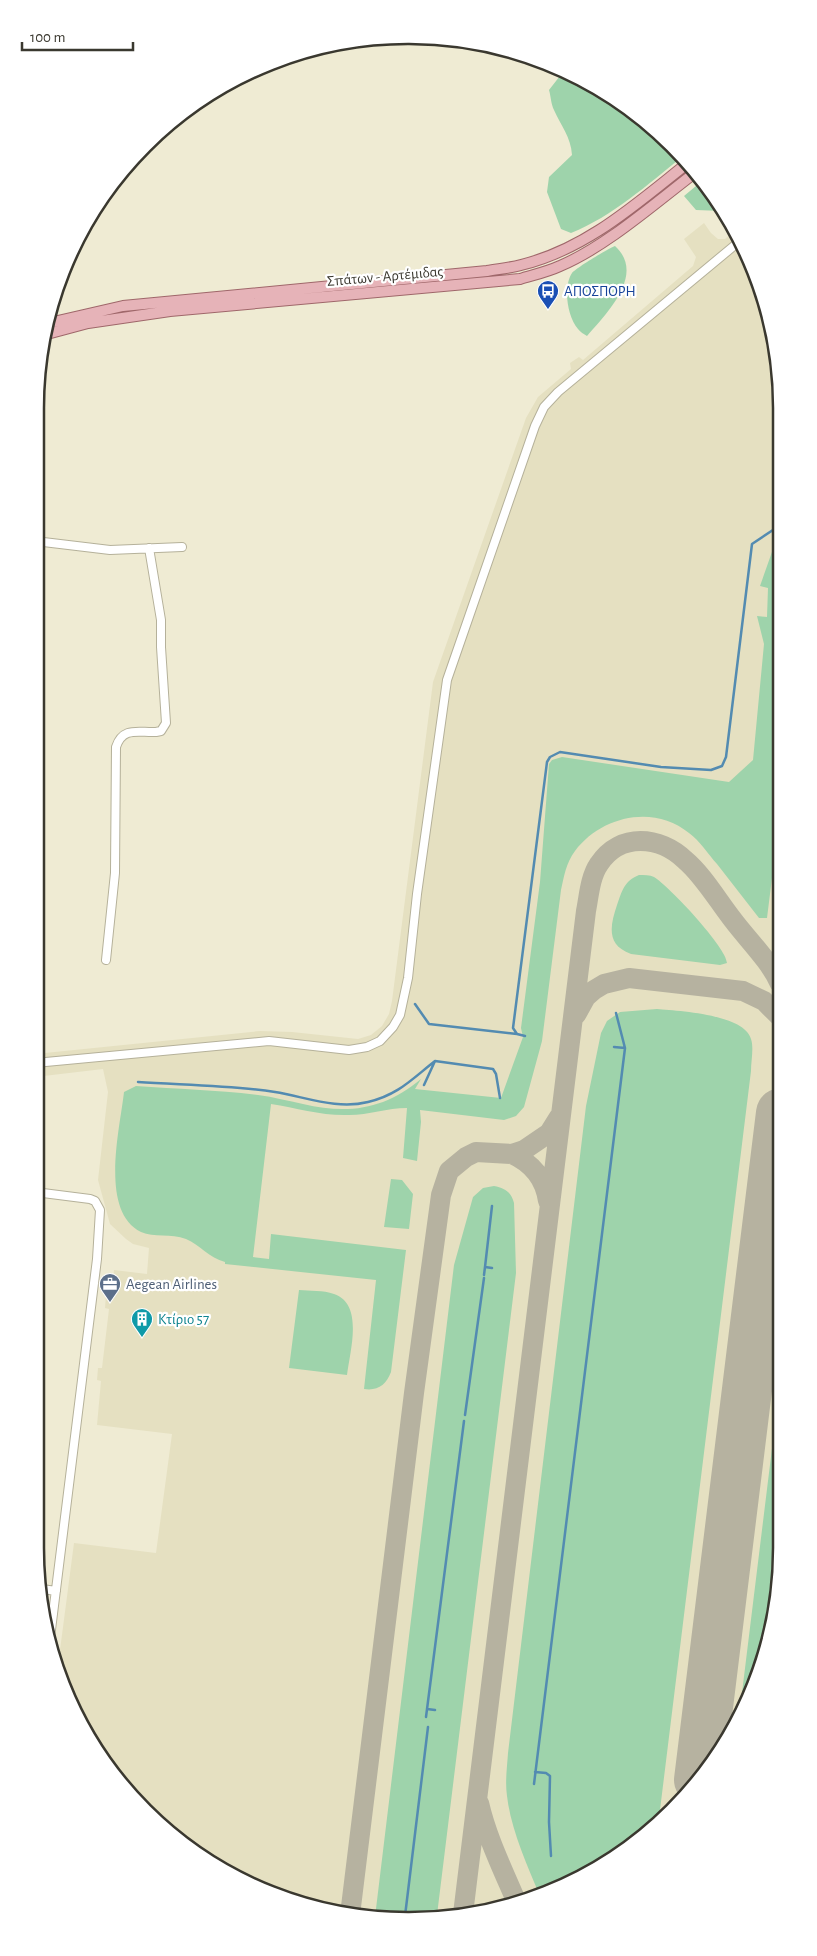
<svg xmlns="http://www.w3.org/2000/svg" width="817" height="1956" font-family="'Alegreya Sans',sans-serif">
<style>
.built{fill:#e5e0c1}
.green{fill:#9ed3ab}
.lines{fill:none;stroke-linecap:round;stroke-linejoin:round}
.stream{stroke:#538bb1;stroke-width:2.5}
.taxiway{stroke:#b6b2a0;stroke-width:20}
.runway{stroke:#b6b2a0;stroke-width:50}
.minor-casing{stroke:#b5b19a;stroke-width:10}
.major-casing{stroke:#9f676a;stroke-width:12}
.minor{stroke:#fff;stroke-width:8}
.major{stroke:#e6b3b8;stroke-width:10}
.labels{text-anchor:middle;stroke-width:4.5;stroke-linejoin:round;paint-order:stroke}
.street-label{font-size:15px;fill:#3a382f;stroke:#fff}
.transit-label{font-size:15px;fill:#164399;stroke:#fff;text-anchor:start}
.service-label{font-size:15px;fill:#4e5e75;stroke:#fff;text-anchor:start}
.culture-label{font-size:15px;fill:#0d838f;stroke:#fff;text-anchor:start}
.rim{fill:none;stroke:#3a382f;stroke-width:2.5}
</style>
<rect width="100%" height="100%" fill="#efebd3"/>
<path class="built" d="M 704,223 L 711,233 L 718,239 L 725,239 L 735,231 L 744,244 L 779,359 L 782,1547 L 762,1667 L 705,1775 L 616,1858 L 552,1892 L 482,1914 L 359,1918 L 289,1901 L 222,1871 L 127,1794 L 85,1734 L 57,1673 L 74,1543 L 156,1553 L 172,1434 L 97,1425 L 101,1381 L 97,1380 L 98,1368 L 102,1368 L 109,1309 L 105,1308 L 106,1295 L 111,1295 L 114,1270 L 147,1274 L 149,1248 L 133,1244 L 126,1239 L 110,1224 L 98,1180 L 108,1092 L 103,1069 L 35,1077 L 35,1054 L 260,1031 L 292,1032 L 358,1039 L 371,1035 L 382,1026 L 389,1014 L 392,1001 L 433,682 L 526,418 L 538,397 L 571,369 L 570,363 L 579,357 L 583,360 L 693,266 L 696,257 L 684,239 Z"/>
<path class="green" d="M 563,72 L 616,98 L 683,156 C 647,185 613,216 571,233 L 561,229 L 547,192 L 549,177 L 572,155 C 571,137 561,126 554,110 C 551,104 551,97 549,90 Z
M 702,181 L 722,211 L 696,210 L 684,196 Z
M 615,246 C 646,274 607,313 587,336 C 584,334 580,332 578,329 C 567,316 563,287 572,273 C 576,268 609,248 615,246 Z
M 779,532 L 780,814 L 767,918 L 759,918 C 745,900 731,882 717,864 C 708,854 700,841 689,833 C 654,804 601,816 575,851 C 566,863 564,876 561,890 L 542,1041 L 524,1107 L 516,1116 L 504,1120 L 420,1110 L 421,1122 L 417,1161 L 403,1158 L 407,1108 C 387,1108 369,1115 349,1115 C 322,1116 297,1108 271,1104 L 253,1257 L 269,1259 L 271,1234 L 406,1250 L 391,1372 C 386,1385 378,1391 364,1389 L 376,1280 L 225,1264 L 225,1262 C 209,1258 200,1245 186,1239 C 171,1233 154,1238 141,1232 C 99,1211 120,1129 124,1092 L 136,1086 C 177,1089 218,1090 258,1095 C 274,1097 288,1101 303,1104 C 349,1115 385,1109 421,1079 L 415,1089 L 501,1098 L 523,1037 L 521,1028 L 540,882 L 549,764 L 552,760 L 562,757 L 729,782 L 753,760 L 764,644 L 757,616 L 767,617 L 768,588 L 760,586 Z
M 639,875 C 644,875 650,875 654,877 C 669,886 727,948 727,963 L 720,965 L 631,954 C 606,945 610,926 617,905 C 622,891 624,881 639,875 Z
M 657,1009 C 678,1011 744,1014 751,1039 C 754,1048 751,1061 751,1071 L 659,1818 L 616,1858 L 552,1892 L 540,1896 C 527,1865 511,1830 507,1796 C 505,1782 507,1768 508,1753 L 586,1106 L 601,1033 L 607,1021 L 620,1012 Z
M 391,1179 L 402,1180 L 413,1194 L 409,1229 L 384,1227 Z
M 494,1186 C 505,1188 511,1192 514,1203 L 516,1273 L 437,1915 L 375,1917 L 454,1265 L 473,1197 L 483,1188 Z
M 299,1290 C 310,1291 323,1290 334,1294 C 364,1304 350,1351 347,1375 L 289,1368 Z
M 782,1367 L 782,1547 L 762,1667 L 740,1709 Z"/>
<g class="lines">
<path class="stream" d="M 415,1004 L 429,1024 L 517,1034
M 525,1036 L 517,1034 L 513,1028 L 547,762 L 550,757 L 560,752 L 661,767 L 711,770 L 722,766 L 726,757 L 752,544 L 779,526
M 614,1047 L 625,1048
M 138,1082 C 183,1085 230,1085 275,1092 C 306,1097 337,1110 368,1102 C 398,1095 412,1079 435,1061
M 424,1085 L 435,1061 L 493,1069 L 496,1074 L 500,1098
M 485,1267 L 492,1206
M 484,1275 L 485,1267 L 492,1268
M 465,1415 L 484,1278
M 427,1709 L 435,1710
M 426,1717 L 464,1421
M 535,1772 L 546,1773 L 550,1776 L 549,1822 L 551,1856
M 534,1784 L 625,1048 L 616,1013
M 405,1916 L 428,1727"/>
<path class="taxiway" d="M 576,1015 L 586,997 L 594,990 L 604,984 L 629,978 L 743,991 L 764,1001 L 781,1018
M 512,1154 C 532,1163 545,1179 548,1201
M 479,1803 C 487,1838 503,1870 517,1903
M 463,1914 L 586,911 C 589,896 590,877 599,864 C 620,832 660,836 685,860 C 703,875 718,901 733,920 C 748,940 770,961 780,984
M 350,1915 L 414,1393 L 441,1195 L 449,1171 L 466,1157 L 476,1152 L 512,1154 L 524,1150 L 549,1133 L 559,1117"/>
<path class="runway" d="M 699,1780 L 781,1113"/>
<g class="minor-casing">
<path id="minor" d="M 35,541 L 110,550 L 182,547
M 106,960 L 115,873 L 116,747 C 123,726 139,733 156,732 L 161,731 L 166,723 L 161,647 L 161,620 L 149,548
M 35,1063 L 269,1041 L 349,1050 L 367,1047 L 380,1041 L 393,1027 L 400,1015 L 408,978 L 417,894 L 447,680 L 535,426 L 544,407 L 558,392 L 741,240
M 35,1192 L 90,1199 L 95,1201 L 100,1210 L 97,1259 L 50,1638
M 42,1589 L 56,1591"/>
</g>
<g class="major-casing">
<path id="major" d="M 49,323 L 123,306 L 487,271 C 498,269 510,268 521,265 C 587,249 637,203 689,162
M 47,334 L 88,323 L 170,311 L 520,279 C 533,275 547,272 560,266 C 607,246 655,203 696,172"/>
</g>
<use href="#minor" class="minor"/>
<use href="#major" class="major"/>
</g>
<defs>
<g id="bus-pin" transform="scale(1.125)"><path d="M0 17L-7.5 6A9.5 9.5 0 1 1 7.5 6Z" fill="#1a4fb4" stroke="#fff"/><path d="M-5-6H5V4H4V6H2V4H-2V6H-4V4H-5ZM-3.5-4V0h7V-4ZM-3.5 1.2v1.5H-2V1.2ZM2 1.2v1.5H3.5V1.2Z" fill="#fff"/></g>
<g id="office-pin" transform="scale(1.125)"><path d="M0 17L-7.5 6A9.5 9.5 0 1 1 7.5 6Z" fill="#5c6f8a" stroke="#fff"/><path d="M-6-3h4V-5.5h4V-3h4V5H-6ZM-1-4.5V-3h2v-1.5ZM-6 0V1H6V0Z" fill="#fff"/></g>
<g id="building-pin" transform="scale(1.125)"><path d="M0 17L-7.5 6A9.5 9.5 0 1 1 7.5 6Z" fill="#0f9aa8" stroke="#fff"/><path d="M-4-6H4V6H1V3H-1V6H-4ZM-2.5-4.3h1.7v1.8h-1.7ZM.8-4.3h1.7v1.8H.8ZM-2.5-1h1.7V.8h-1.7ZM.8-1h1.7V.8H.8Z" fill="#fff"/></g>
</defs>
<g fill-rule="evenodd">
<use href="#bus-pin" x="548" y="291"/>
<use href="#office-pin" x="110" y="1284"/>
<use href="#building-pin" x="142" y="1319"/>
</g>
<g class="labels">
<g class="street-label">
<text transform="translate(385 276) rotate(-5)" y="5">Σπάτων - Αρτέμιδας</text>
</g>
<g class="transit-label">
<text x="564" y="296">ΑΠΟΣΠΟΡΗ</text>
</g>
<g class="service-label">
<text x="126" y="1289">Aegean Airlines</text>
</g>
<g class="culture-label">
<text x="158" y="1324">Κτίριο 57</text>
</g>
</g>
<path d="M0 0H817V1956H0ZM408 44H409A364 364 0 0 1 773 408V1548A364 364 0 0 1 409 1912H408A364 364 0 0 1 44 1548V408A364 364 0 0 1 408 44Z" fill="#fff" fill-rule="evenodd"/>
<path class="rim" d="M408 44H409A364 364 0 0 1 773 408V1548A364 364 0 0 1 409 1912H408A364 364 0 0 1 44 1548V408A364 364 0 0 1 408 44Z"/>
<path d="M22 42v8h111v-8" fill="none" stroke="#3a382f" stroke-width="2.5"/>
<text x="30" y="42" font-size="15" fill="#3a382f" stroke="#ffffff" stroke-width="4" paint-order="stroke">100 m</text>
</svg>
